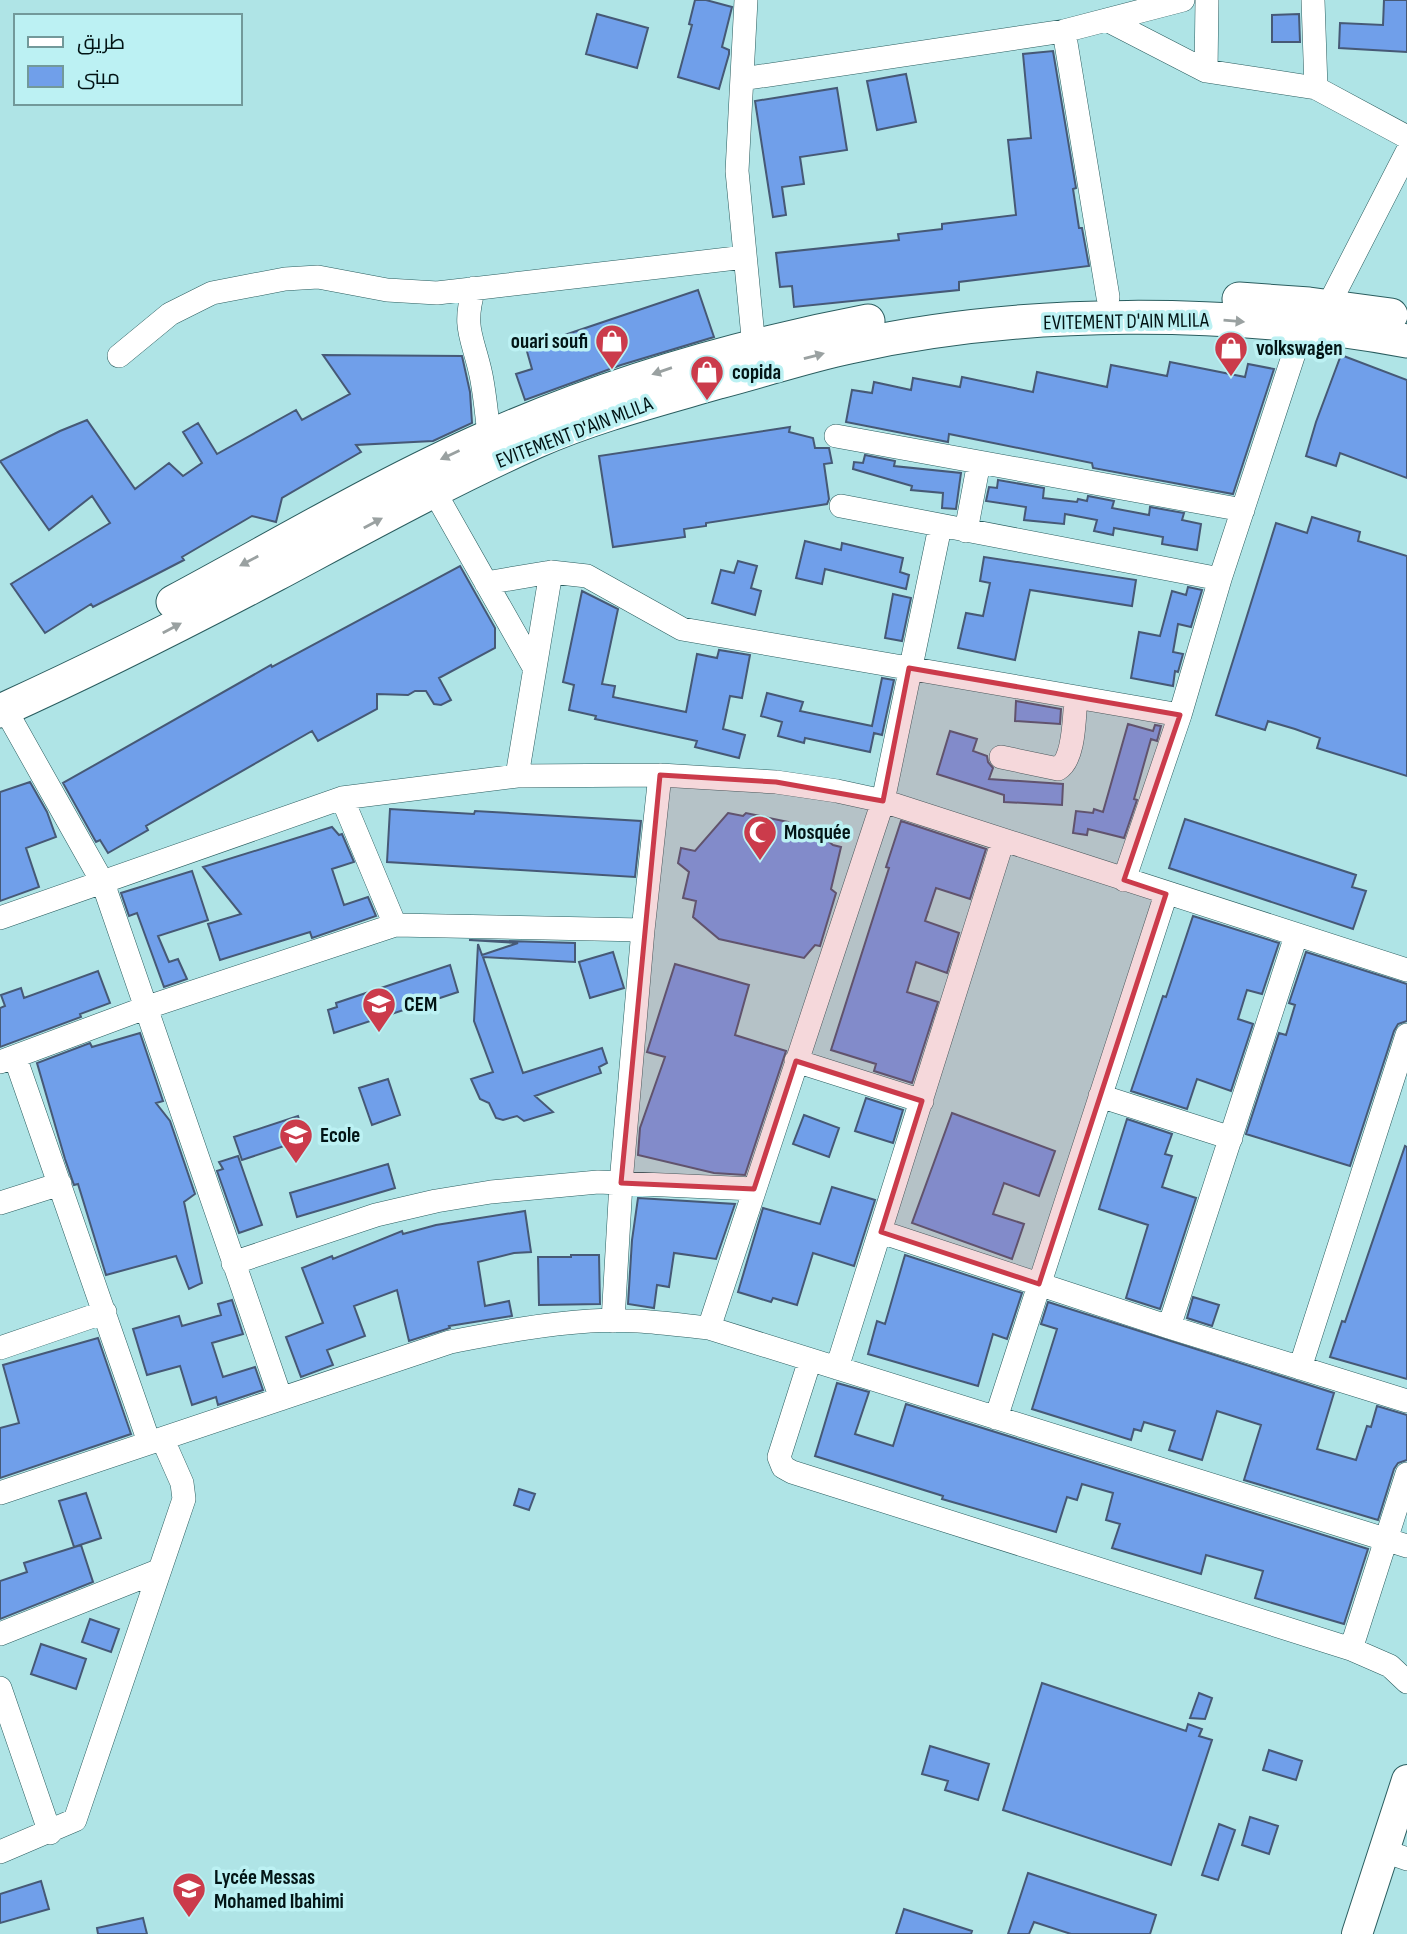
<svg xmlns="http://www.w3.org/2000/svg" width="1407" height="1934" font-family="'Sofia Sans Condensed',Cairo,sans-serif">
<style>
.building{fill:#709fea;stroke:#465976;stroke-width:2}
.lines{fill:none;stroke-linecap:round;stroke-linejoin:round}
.minor-casing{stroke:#2a5d5f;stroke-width:24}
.major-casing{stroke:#2a5d5f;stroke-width:32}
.highway-casing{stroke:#2a5d5f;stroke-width:35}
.minor{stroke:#fff;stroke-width:23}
.major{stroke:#fff;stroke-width:30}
.highway{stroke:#fff;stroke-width:33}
.oneway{fill:#9aa1a1}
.marked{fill:#cb3b4b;fill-opacity:0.2;stroke:#cb3b4b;stroke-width:5;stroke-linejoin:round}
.labels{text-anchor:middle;stroke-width:7;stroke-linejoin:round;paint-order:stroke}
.street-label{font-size:21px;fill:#021415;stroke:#bcf1f3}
.poi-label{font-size:21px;font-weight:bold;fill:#021415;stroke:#bcf1f3;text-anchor:start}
</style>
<rect width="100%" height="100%" fill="#afe4e6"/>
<path class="building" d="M 695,0 L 706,0 L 732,7 L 722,47 L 729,50 L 729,54 L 719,89 L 678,77 L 692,25 L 689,24 Z
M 1384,0 L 1407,0 L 1407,52 L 1339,48 L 1340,23 L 1383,25 Z
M 597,14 L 648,28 L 637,68 L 586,54 Z
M 1299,14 L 1300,42 L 1272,42 L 1272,15 Z
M 1053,51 L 1076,188 L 1073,189 L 1079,228 L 1082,228 L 1089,266 L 959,282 L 959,290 L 794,307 L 792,286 L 780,287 L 776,253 L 899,240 L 898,234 L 942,229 L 942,224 L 1016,215 L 1008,140 L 1031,138 L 1023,54 Z
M 906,74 L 916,122 L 877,130 L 867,81 Z
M 837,88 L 847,150 L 800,157 L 804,184 L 782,187 L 786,215 L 773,217 L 755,101 Z
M 698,290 L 714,337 L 621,365 L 525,400 L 516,374 L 532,369 L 526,348 Z
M 323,355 L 462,356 L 470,392 L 472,423 L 433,441 L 356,445 L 361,452 L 282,498 L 276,522 L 252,516 L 182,557 L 184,560 L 93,607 L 91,604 L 45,633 L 11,584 L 110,523 L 92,496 L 49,530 L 0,461 L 60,431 L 87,420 L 135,489 L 169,463 L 183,476 L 202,463 L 183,432 L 198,423 L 217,454 L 296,410 L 302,420 L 350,394 Z
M 1341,355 L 1407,380 L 1407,478 L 1340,453 L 1336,466 L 1306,456 L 1316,422 Z
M 1170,362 L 1245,377 L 1248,364 L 1274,369 L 1233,494 L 1093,468 L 1092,463 L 949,434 L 948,442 L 846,422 L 852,390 L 872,393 L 874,382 L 911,390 L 913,378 L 960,387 L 962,377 L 1033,392 L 1037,372 L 1107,387 L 1111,365 L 1167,376 Z
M 790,427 L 789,432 L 813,438 L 815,448 L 829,448 L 832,463 L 824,464 L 829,499 L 827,504 L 706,523 L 706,526 L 684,529 L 685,537 L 613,547 L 599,456 Z
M 865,455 L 895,461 L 894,466 L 961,473 L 956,509 L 942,508 L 943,493 L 911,490 L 912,486 L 853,469 L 854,462 L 863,463 Z
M 998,480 L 1044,488 L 1043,498 L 1077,502 L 1078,499 L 1087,501 L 1088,496 L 1114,501 L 1112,508 L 1149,515 L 1150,507 L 1184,513 L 1182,520 L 1201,524 L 1197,550 L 1162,544 L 1163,537 L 1114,528 L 1113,535 L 1094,531 L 1097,520 L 1065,514 L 1064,524 L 1024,520 L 1026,507 L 986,501 L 989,487 L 997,488 Z
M 1312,517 L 1360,532 L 1358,541 L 1407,556 L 1407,776 L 1317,748 L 1320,738 L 1295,729 L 1268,721 L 1265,730 L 1216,715 L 1276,523 L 1307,533 Z
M 805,541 L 841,550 L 842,543 L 903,558 L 900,572 L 909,575 L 906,589 L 825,569 L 822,584 L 796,578 Z
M 984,557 L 1136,580 L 1132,606 L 1030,590 L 1015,660 L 958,648 L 966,613 L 983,616 L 990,583 L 980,581 Z
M 738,561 L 757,566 L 751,588 L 761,591 L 755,615 L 712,603 L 721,570 L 734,573 Z
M 460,566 L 495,628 L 495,648 L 439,678 L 451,700 L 441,705 L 434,704 L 426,691 L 415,691 L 408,695 L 377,694 L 377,709 L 318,741 L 312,731 L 146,826 L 148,830 L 108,853 L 100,840 L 96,842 L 63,783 L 271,665 L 272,667 Z
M 1188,587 L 1202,590 L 1191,627 L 1178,624 L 1173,652 L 1183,654 L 1178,672 L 1175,671 L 1173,686 L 1131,678 L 1139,632 L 1160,636 L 1172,591 L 1186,595 Z
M 582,591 L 618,609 L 602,684 L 615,686 L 613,697 L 686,712 L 697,654 L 717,658 L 719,650 L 750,655 L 742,698 L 730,696 L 723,729 L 745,735 L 739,758 L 695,747 L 697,741 L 595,719 L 596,716 L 569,710 L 574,685 L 563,682 Z
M 893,594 L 911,598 L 902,641 L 885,638 Z
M 882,678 L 894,680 L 882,735 L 874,733 L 870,752 L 805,738 L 804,743 L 778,736 L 782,722 L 761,716 L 767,693 L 803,702 L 800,711 L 872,726 Z
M 1016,701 L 1061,709 L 1060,724 L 1015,721 Z
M 1128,724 L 1153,731 L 1155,725 L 1161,726 L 1157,741 L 1151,739 L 1134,799 L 1137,800 L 1124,838 L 1088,829 L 1087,835 L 1073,833 L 1076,811 L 1093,813 L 1094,809 L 1103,812 Z
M 950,731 L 977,739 L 973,751 L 987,756 L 988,762 L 993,768 L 989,779 L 1063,784 L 1062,805 L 1004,802 L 1004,795 L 937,774 Z
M 30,782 L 47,812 L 56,837 L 26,848 L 39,887 L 0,901 L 0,792 Z
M 390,809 L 474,814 L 475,811 L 641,821 L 635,877 L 387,862 Z
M 728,813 L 743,816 L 746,813 L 788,822 L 800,832 L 823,837 L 833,845 L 841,847 L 831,889 L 836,893 L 820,946 L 815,945 L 804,958 L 719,939 L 693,917 L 696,901 L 683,898 L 689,872 L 678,863 L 681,848 L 695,851 Z
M 1185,819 L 1356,875 L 1352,887 L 1366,891 L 1353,929 L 1169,868 Z
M 901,821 L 986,849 L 970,899 L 936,888 L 925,921 L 959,933 L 947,973 L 916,962 L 907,992 L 938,1002 L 912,1083 L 874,1071 L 876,1064 L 831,1050 L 889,868 L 886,867 Z
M 332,827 L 339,835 L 342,834 L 354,862 L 332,869 L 344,905 L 368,897 L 376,916 L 312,938 L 310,932 L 220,960 L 208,924 L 241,914 L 203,867 Z
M 192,871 L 208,920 L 158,936 L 169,962 L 178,959 L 187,979 L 164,987 L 137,913 L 129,916 L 121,893 Z
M 1193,916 L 1279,943 L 1262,994 L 1247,990 L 1238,1019 L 1253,1024 L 1231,1091 L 1197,1079 L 1187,1109 L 1131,1091 L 1163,996 L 1166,997 Z
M 469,940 L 575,943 L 575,962 L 483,957 L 523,1073 L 602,1048 L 607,1063 L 599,1067 L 601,1073 L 535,1096 L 553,1112 L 524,1121 L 517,1116 L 503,1120 L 496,1118 L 489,1103 L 480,1099 L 471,1079 L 493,1072 L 474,1021 L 478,944 L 482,955 L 518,943 Z
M 613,952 L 624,988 L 590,998 L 579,962 Z
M 1306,952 L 1407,984 L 1407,1021 L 1398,1024 L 1394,1031 L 1350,1166 L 1246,1134 L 1279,1033 L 1286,1035 L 1295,1005 L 1289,1003 Z
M 675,964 L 749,985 L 735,1035 L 786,1051 L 745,1175 L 714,1173 L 638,1155 L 640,1128 L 665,1057 L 647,1052 Z
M 450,965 L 458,992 L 334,1033 L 328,1010 L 337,1007 L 336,1003 Z
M 98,971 L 110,1003 L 80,1014 L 81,1017 L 0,1047 L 0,1008 L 5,1006 L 1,995 L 21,988 L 24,998 Z
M 140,1033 L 163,1101 L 156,1103 L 170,1121 L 195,1194 L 184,1202 L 202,1283 L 189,1289 L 176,1256 L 106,1275 L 78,1184 L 74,1185 L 65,1159 L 37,1063 L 90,1043 L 92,1047 Z
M 388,1079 L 400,1115 L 372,1125 L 359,1088 Z
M 866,1098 L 903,1110 L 893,1143 L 855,1131 Z
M 952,1113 L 1055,1151 L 1039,1196 L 1004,1183 L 993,1214 L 1024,1224 L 1012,1259 L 912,1223 Z
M 804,1115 L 839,1128 L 829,1157 L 793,1144 Z
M 298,1116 L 305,1139 L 242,1160 L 234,1137 Z
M 1127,1119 L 1172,1134 L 1165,1154 L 1172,1156 L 1162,1187 L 1196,1198 L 1160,1309 L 1126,1298 L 1148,1225 L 1099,1209 Z
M 1405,1146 L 1407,1147 L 1407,1379 L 1330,1357 L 1342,1321 L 1345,1322 Z
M 238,1156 L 262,1225 L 239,1233 L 217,1171 L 223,1169 L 219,1162 Z
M 388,1164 L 395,1188 L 297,1217 L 290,1193 Z
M 832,1187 L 875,1200 L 854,1266 L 813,1253 L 797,1305 L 773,1298 L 771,1302 L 738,1292 L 763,1208 L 820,1224 Z
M 638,1198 L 735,1204 L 716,1259 L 674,1253 L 669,1287 L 657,1285 L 654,1308 L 628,1304 L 632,1240 Z
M 525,1211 L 531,1252 L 514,1253 L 478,1262 L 485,1306 L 509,1301 L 512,1316 L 449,1326 L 450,1328 L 409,1341 L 397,1290 L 354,1306 L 365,1336 L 327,1350 L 333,1365 L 301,1377 L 286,1337 L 323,1323 L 302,1268 L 332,1256 L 333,1259 L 402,1231 L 403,1234 L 436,1225 Z
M 571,1255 L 599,1255 L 600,1304 L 539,1305 L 538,1257 L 571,1257 Z
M 905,1255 L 1022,1293 L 1007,1339 L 993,1334 L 978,1386 L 868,1354 L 877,1321 L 885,1324 Z
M 1193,1297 L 1219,1305 L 1212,1326 L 1187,1318 Z
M 232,1300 L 243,1334 L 212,1343 L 223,1377 L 255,1367 L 263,1390 L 218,1405 L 216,1397 L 192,1405 L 180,1366 L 147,1375 L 133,1329 L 179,1316 L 182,1326 L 221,1315 L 218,1304 Z
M 1048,1302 L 1334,1393 L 1317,1449 L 1356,1460 L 1367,1426 L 1371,1427 L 1377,1406 L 1407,1415 L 1407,1460 L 1398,1463 L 1394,1469 L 1378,1520 L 1244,1480 L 1261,1425 L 1217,1411 L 1202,1460 L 1169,1450 L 1175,1431 L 1144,1422 L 1141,1431 L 1134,1429 L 1131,1440 L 1032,1409 L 1057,1329 L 1041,1324 Z
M 98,1338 L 131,1434 L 0,1478 L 0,1428 L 19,1423 L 3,1365 Z
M 837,1383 L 869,1392 L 855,1434 L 893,1446 L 906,1404 L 1368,1549 L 1344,1624 L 1255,1598 L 1263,1571 L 1206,1555 L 1201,1574 L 1112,1548 L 1120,1524 L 1106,1520 L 1113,1493 L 1082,1484 L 1077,1500 L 1067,1497 L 1056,1532 L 942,1499 L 943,1496 L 815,1456 Z
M 519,1489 L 535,1494 L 529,1510 L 514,1505 Z
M 86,1493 L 101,1538 L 74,1547 L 59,1501 Z
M 81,1545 L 93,1582 L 0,1619 L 0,1581 L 27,1572 L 24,1563 Z
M 90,1619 L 119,1629 L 111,1652 L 82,1642 Z
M 41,1644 L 86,1659 L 76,1689 L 31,1674 Z
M 1042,1683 L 1186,1731 L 1188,1724 L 1202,1729 L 1199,1736 L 1212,1740 L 1171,1865 L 1003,1810 Z
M 1199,1693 L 1212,1698 L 1205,1719 L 1190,1718 Z
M 930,1746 L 989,1764 L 978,1800 L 945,1790 L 948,1781 L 922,1774 Z
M 1269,1750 L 1302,1761 L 1296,1780 L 1263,1770 Z
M 1250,1817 L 1278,1826 L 1269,1854 L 1242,1845 Z
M 1219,1824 L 1235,1830 L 1218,1880 L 1202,1875 Z
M 1028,1873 L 1156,1915 L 1150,1934 L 1071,1934 L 1034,1922 L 1029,1934 L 1008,1934 Z
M 41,1881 L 49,1909 L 0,1923 L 0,1894 Z
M 904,1909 L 972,1931 L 971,1934 L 896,1934 Z
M 143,1918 L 147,1934 L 98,1934 L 97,1928 Z"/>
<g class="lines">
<g class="minor-casing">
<path id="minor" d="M 746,0 L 737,171 L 755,358
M 1207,0 L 1206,71 L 1316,88 L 1407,137
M 1313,0 L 1316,88
M 1107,20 L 1206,71
M 742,79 L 1064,31
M 474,288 C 462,329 473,337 481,375 C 485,395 487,416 489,436
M 1108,297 L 1064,31 L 1183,0
M 1328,306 L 1407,152
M 119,356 L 170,314 L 212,293 L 285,279 L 318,277 L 387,290 L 437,293 L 745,257
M 836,436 L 1243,510
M 434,491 L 535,669
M 841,506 L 1220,579
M 966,531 L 979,462
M 486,583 L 551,572 L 587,576 L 682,629 L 1180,715
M 5,709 L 103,883 L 281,1399
M 1001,757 L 1058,769 C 1075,759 1074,717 1076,697
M 517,776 L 551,572
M 342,798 L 395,925 L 643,930
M 1124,880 L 1180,715 L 1220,579 L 1307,314
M 0,918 L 342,798 L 517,776 L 660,775 L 776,782 L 837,791 L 883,801 L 1407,970
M 15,1057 L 149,1442
M 796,1061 L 922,1101
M 0,1062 L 145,1008 L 395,925
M 1100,1096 L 1231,1138
M 0,1203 L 60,1184
M 881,1232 L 1169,1327 L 1407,1401
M 233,1263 L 376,1215 L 436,1201 L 491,1192 L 598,1182 L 754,1189
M 613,1321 L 621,1183 L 643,930 L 660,775
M 1169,1327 L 1296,936
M 709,1328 L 883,801 L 940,527
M 0,1348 L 105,1312
M 810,1360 L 779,1457 L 783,1467 L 792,1472 L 1351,1649 L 1390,1666 L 1407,1682
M 837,1368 L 1003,840
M 1300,1368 L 1407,1035
M 996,1418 L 1166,894
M 0,1493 L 450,1342 C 497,1333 542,1324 590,1321 C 629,1318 669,1324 709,1328 L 1407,1546
M 0,1634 L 158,1571
M 1351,1649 L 1407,1474
M 0,1688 L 50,1833
M 1384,1851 L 1407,1859
M 0,1852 L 75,1820 L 184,1499 L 182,1483 L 163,1440"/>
</g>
<g class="major-casing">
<path id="major" d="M 1357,1934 L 1407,1780"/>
</g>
<g class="highway-casing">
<path id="highway" d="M 1239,299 L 1309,304 L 1391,315
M 173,602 C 276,547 381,484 488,437 C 610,383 737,346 868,321
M 0,711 C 93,669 184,623 275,575 C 361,529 446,482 535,442 C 594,416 657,400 719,382 C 762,371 806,356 849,347 C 1022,308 1233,309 1407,341"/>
</g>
<use href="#minor" class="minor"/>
<use href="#major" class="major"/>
<use href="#highway" class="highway"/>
</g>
<defs><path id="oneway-solid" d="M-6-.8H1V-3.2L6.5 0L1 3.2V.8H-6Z" transform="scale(1.75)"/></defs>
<g class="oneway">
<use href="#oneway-solid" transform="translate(1234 321) rotate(5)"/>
<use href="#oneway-solid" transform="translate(814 356) rotate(-15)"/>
<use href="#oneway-solid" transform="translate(662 371) rotate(161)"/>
<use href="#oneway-solid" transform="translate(450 455) rotate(155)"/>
<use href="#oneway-solid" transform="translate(373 523) rotate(-28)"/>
<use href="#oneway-solid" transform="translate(249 561) rotate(152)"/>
<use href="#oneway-solid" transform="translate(172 628) rotate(-28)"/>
</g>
<path class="marked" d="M 909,668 L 1180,715 L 1124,880 L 1166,894 L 1039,1284 L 881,1232 L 922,1101 L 796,1061 L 754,1189 L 621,1183 L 660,775 L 776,782 L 883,801 Z"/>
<defs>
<g id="shop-pin" transform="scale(1.75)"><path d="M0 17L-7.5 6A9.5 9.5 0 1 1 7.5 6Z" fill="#cb3b4b" stroke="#bcf1f3"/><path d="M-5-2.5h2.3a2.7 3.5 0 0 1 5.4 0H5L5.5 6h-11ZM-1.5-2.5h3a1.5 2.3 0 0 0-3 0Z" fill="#fff"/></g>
<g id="mosque-pin" transform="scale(1.75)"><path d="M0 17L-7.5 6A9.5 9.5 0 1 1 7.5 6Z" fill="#cb3b4b" stroke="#bcf1f3"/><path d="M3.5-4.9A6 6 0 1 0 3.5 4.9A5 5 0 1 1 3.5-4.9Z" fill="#fff"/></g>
<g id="school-pin" transform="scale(1.75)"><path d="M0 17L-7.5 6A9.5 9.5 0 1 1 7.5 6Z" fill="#cb3b4b" stroke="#bcf1f3"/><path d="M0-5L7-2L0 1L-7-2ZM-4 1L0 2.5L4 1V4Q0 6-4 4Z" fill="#fff"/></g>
</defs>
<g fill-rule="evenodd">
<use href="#shop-pin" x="612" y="341"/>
<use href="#shop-pin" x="1231" y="348"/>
<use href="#shop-pin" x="707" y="372"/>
<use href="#mosque-pin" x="760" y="832"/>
<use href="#school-pin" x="379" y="1004"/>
<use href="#school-pin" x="296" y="1135"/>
<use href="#school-pin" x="189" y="1889"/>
</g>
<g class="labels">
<g class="street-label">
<text transform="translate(1126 321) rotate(-1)" y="7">EVITEMENT D'AIN MLILA</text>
<text transform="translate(574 432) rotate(-21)" y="7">EVITEMENT D'AIN MLILA</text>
</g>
<g class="poi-label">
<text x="588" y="348" text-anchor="end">ouari soufi</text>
<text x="1256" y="355">volkswagen</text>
<text x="732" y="379">copida</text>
<text x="784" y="839">Mosquée</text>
<text x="404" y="1011">CEM</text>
<text x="320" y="1142">Ecole</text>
<text x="214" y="1884">Lycée Messas<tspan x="214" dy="24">Mohamed Ibahimi</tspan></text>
</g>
</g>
<rect x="14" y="14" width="228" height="91" fill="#bcf1f3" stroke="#72999a" stroke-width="2"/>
<rect x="28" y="37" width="35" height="10" fill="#ffffff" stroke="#72999a" stroke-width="2"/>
<text x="77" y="49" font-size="21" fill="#021415">طريق</text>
<rect x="28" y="66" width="35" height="21" fill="#709fea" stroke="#72999a" stroke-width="2"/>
<text x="77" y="84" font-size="21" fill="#021415">مبنى</text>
</svg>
